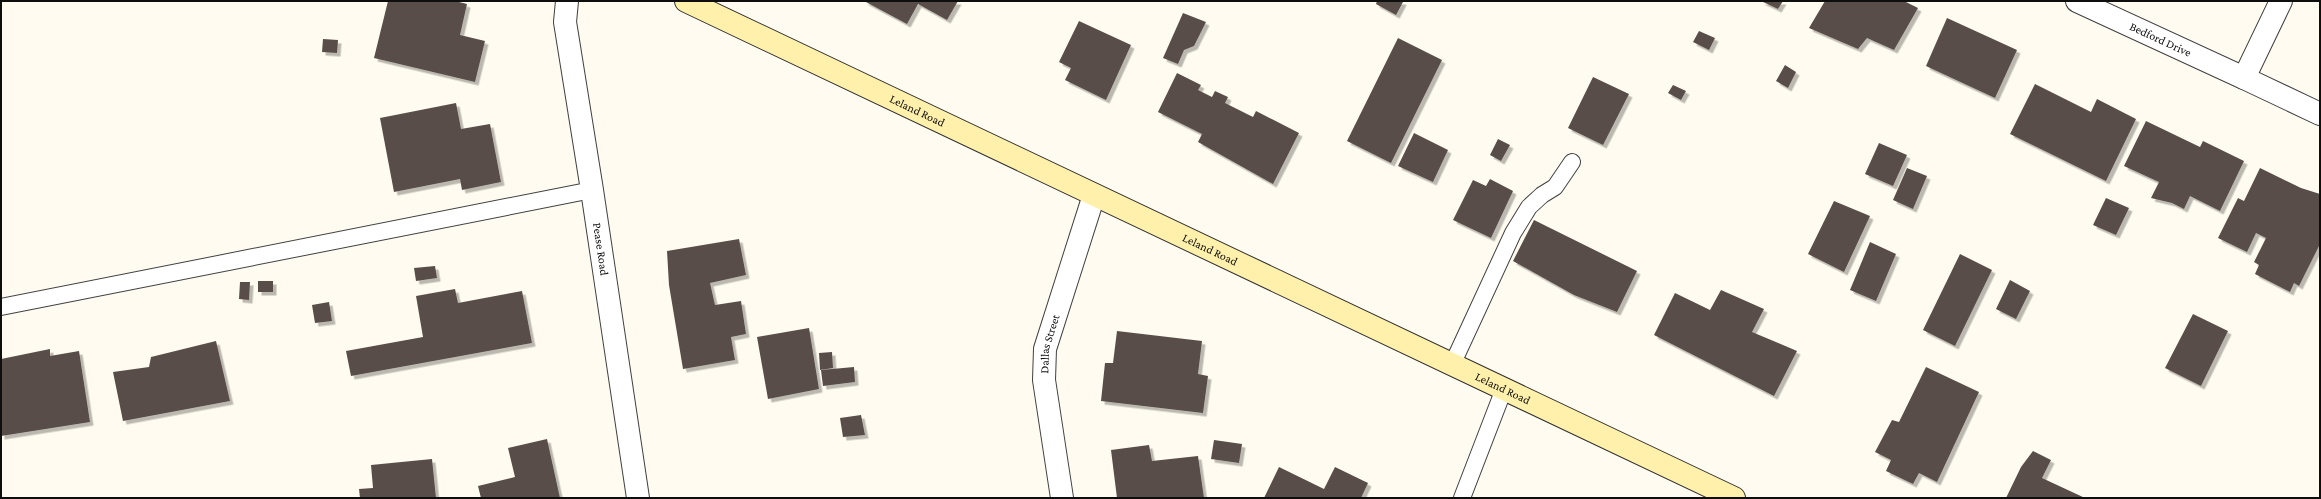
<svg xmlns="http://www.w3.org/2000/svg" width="2321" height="499" font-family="'Crimson Pro',serif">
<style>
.building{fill:#584e49;filter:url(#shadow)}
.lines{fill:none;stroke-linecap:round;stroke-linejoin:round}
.lane-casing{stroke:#414141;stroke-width:18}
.street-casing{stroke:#414141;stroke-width:24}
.secondary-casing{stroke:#303030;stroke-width:24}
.lane{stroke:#fff;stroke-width:16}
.street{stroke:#fff;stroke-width:22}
.secondary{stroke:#fff1ab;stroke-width:22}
.labels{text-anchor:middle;stroke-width:4;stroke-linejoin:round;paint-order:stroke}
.street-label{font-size:12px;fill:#0e0e0e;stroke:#fff}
</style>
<defs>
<filter id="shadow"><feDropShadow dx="3.5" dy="3.5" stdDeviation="0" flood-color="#0004"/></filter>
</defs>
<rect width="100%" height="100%" fill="#fffbf0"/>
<path class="building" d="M 388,1 L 455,1 L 467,4 L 460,35 L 485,41 L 475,82 L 374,58 Z
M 864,1 L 958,1 L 947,20 L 918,4 L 907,24 Z
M 1377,1 L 1402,1 L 1403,2 L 1396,15 L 1376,4 Z
M 1761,1 L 1783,1 L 1778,9 Z
M 1825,1 L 1904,1 L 1918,8 L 1894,50 L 1867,38 L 1858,49 L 1809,28 Z
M 1183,13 L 1206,22 L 1194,46 L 1184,50 L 1178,64 L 1163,58 Z
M 1947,18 L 2017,50 L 1995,98 L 1926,66 Z
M 1079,21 L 1131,45 L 1106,100 L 1065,80 L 1071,68 L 1059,62 Z
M 1699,31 L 1715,38 L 1709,50 L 1693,42 Z
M 1398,38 L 1442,60 L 1391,163 L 1347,141 Z
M 323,39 L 338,40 L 337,53 L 322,52 Z
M 1785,65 L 1796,72 L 1788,88 L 1776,81 Z
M 1177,73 L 1201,85 L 1198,90 L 1212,97 L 1215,91 L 1228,97 L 1225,103 L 1253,117 L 1256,111 L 1299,133 L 1273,184 L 1198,142 L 1202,134 L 1158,112 Z
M 1593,77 L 1629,94 L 1603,145 L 1568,128 Z
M 2035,84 L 2091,112 L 2097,99 L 2136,119 L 2106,181 L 2010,134 Z
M 1673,85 L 1686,91 L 1681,100 L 1668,93 Z
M 456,103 L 461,129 L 490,124 L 501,182 L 462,190 L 460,179 L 394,192 L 380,118 Z
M 2146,121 L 2200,147 L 2203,141 L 2244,161 L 2220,211 L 2190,196 L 2184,209 L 2172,203 L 2151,198 L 2159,182 L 2124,166 Z
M 1414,133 L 1448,150 L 1433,182 L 1398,166 Z
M 1498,139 L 1510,145 L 1501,161 L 1490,155 Z
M 1879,143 L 1907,155 L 1893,186 L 1865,174 Z
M 1907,168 L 1927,176 L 1913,209 L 1893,200 Z
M 2260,168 L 2301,188 L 2320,194 L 2320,244 L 2299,286 L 2294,283 L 2290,292 L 2255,274 L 2259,265 L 2254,262 L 2266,238 L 2256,233 L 2247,252 L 2218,238 L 2238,198 L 2244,201 Z
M 1490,179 L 1513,191 L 1491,238 L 1453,220 L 1473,180 L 1486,186 Z
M 2106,198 L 2129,208 L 2116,235 L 2093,225 Z
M 1834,201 L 1870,216 L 1844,272 L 1808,254 Z
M 1534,220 L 1637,271 L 1617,312 L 1574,295 L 1513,261 Z
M 739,239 L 746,275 L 710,283 L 715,305 L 741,301 L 746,334 L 731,337 L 735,360 L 683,369 L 669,285 L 667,251 Z
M 1870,242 L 1896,254 L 1876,301 L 1850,290 Z
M 1960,254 L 1992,270 L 1955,346 L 1923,330 Z
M 435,266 L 437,278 L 416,281 L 414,268 Z
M 2010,280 L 2030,291 L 2016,319 L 1996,309 Z
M 258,281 L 273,281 L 273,292 L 258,292 Z
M 240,282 L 250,282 L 249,300 L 239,299 Z
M 455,289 L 458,303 L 522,291 L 532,343 L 351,376 L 346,351 L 423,337 L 416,296 Z
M 1721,290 L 1764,309 L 1752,332 L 1797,351 L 1774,396 L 1654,335 L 1675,293 L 1710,310 Z
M 329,302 L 332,321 L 315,323 L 312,305 Z
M 2193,314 L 2228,331 L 2201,386 L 2165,368 Z
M 809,328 L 819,389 L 768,399 L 757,337 Z
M 1117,331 L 1202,341 L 1198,374 L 1208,376 L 1203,413 L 1101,401 L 1105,363 L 1113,363 Z
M 216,341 L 230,401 L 123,421 L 113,372 L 149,367 L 151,357 Z
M 50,349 L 50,356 L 79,351 L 90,422 L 1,436 L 1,359 Z
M 832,352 L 833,368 L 820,370 L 819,353 Z
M 854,367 L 855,382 L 823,386 L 821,370 Z
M 1926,367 L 1979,392 L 1937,482 L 1919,473 L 1913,484 L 1886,471 L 1891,460 L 1875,452 L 1892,420 L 1899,422 Z
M 861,415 L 865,435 L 843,437 L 840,418 Z
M 547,439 L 560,498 L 481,498 L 478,486 L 515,477 L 508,448 Z
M 1214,440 L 1242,444 L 1239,463 L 1211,459 Z
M 1149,445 L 1152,461 L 1198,456 L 1204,498 L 1117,498 L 1111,450 Z
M 2033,451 L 2051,460 L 2042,478 L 2085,498 L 2006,498 L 2021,467 Z
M 432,459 L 436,498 L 360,498 L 359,489 L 373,488 L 371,465 Z
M 1279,467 L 1324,489 L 1335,467 L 1368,483 L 1361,498 L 1264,498 Z"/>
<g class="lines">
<g class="lane-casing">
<path id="lane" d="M 1,307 L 592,190
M 1452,365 L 1513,233 L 1529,207 L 1542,195 L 1555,187 L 1572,162
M 1462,498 L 1504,389"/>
</g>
<g class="street-casing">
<g id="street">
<path id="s1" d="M 567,1 L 565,22 L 592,190 L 638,498"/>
<path id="s2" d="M 2077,1 L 2244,78 L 2281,1"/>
<path d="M 2244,78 L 2320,114"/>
<path id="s3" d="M 1062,498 L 1044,380 L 1045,349 L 1094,195"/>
</g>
</g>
<g class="secondary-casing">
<g id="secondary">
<path id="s4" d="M 686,1 L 1734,498"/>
</g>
</g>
<use href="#lane" class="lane"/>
<use href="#street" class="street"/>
<use href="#secondary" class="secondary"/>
</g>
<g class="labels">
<g class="street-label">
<text dy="4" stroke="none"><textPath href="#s2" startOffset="92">Bedford Drive</textPath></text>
<text dy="4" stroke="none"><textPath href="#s4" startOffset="256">Leland Road</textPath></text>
<text dy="4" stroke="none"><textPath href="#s1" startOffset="251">Pease Road</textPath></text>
<text dy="4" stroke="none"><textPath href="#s4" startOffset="580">Leland Road</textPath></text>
<text dy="4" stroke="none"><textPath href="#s3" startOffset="156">Dallas Street</textPath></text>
<text dy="4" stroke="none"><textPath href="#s4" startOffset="904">Leland Road</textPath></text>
</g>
</g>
<rect width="2321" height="499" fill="none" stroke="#0e0e0e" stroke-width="4"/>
</svg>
